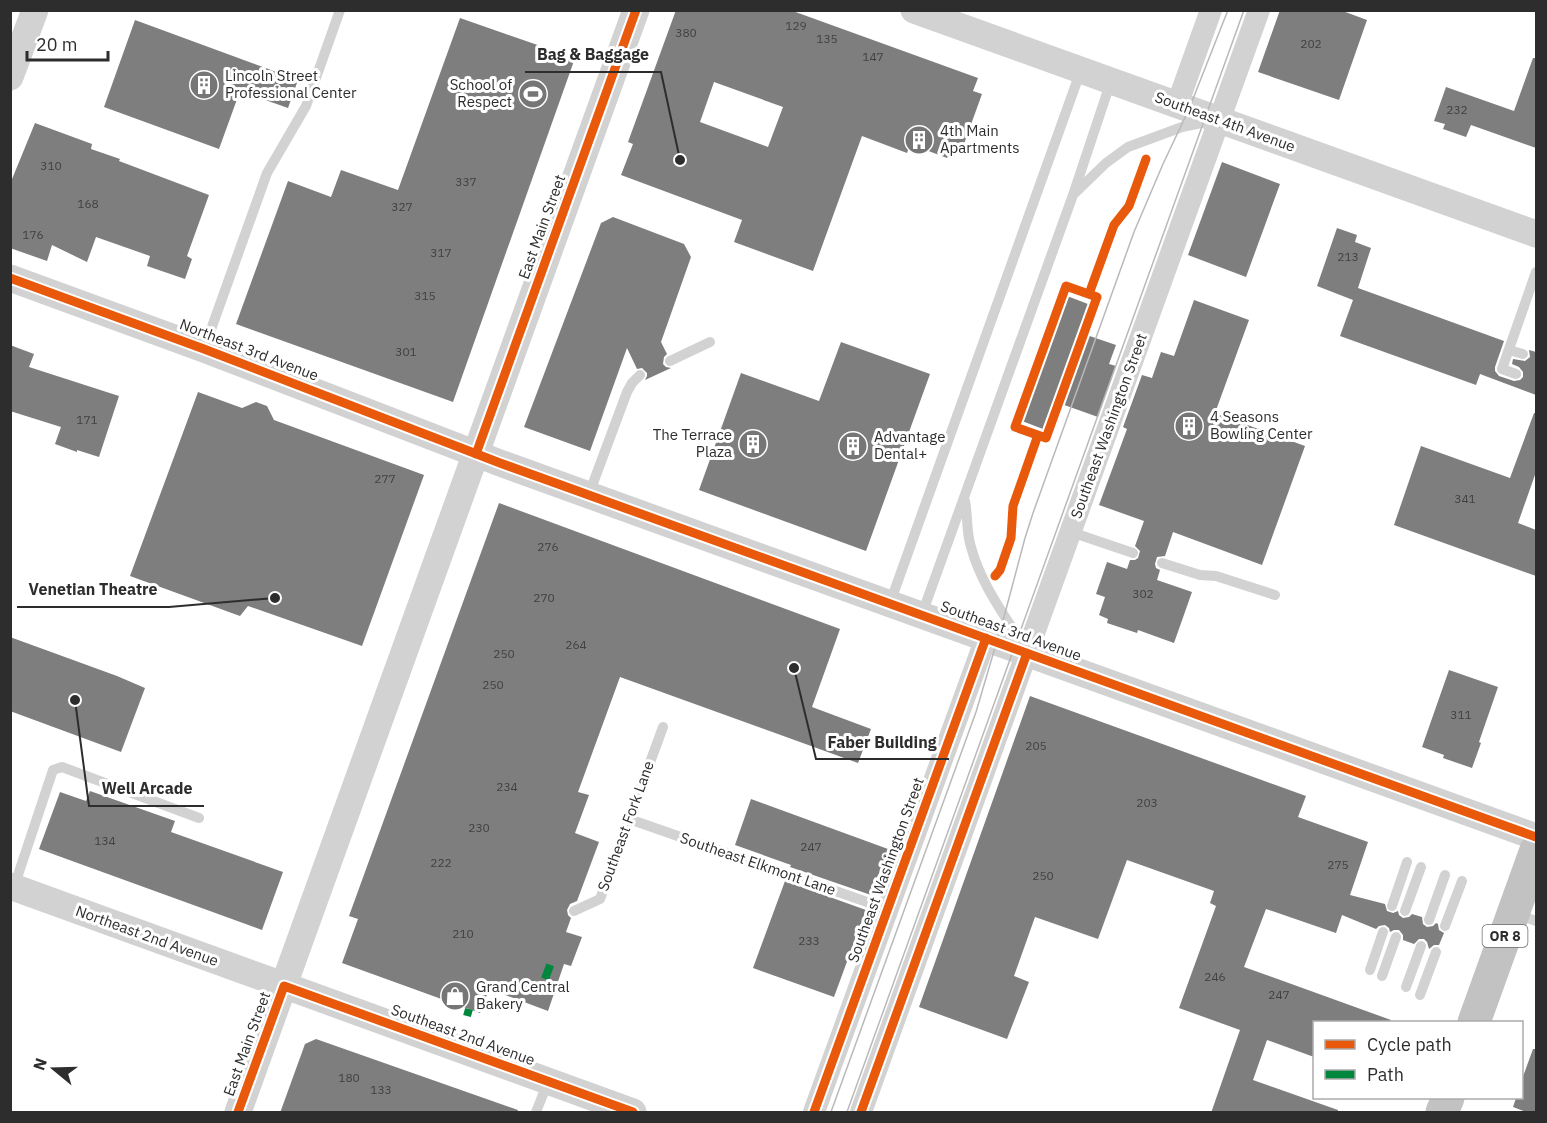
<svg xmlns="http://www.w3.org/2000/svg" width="1547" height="1123" font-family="'IBM Plex Sans',sans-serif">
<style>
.building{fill:#7e7e7e;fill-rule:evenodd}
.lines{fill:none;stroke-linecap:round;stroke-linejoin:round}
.service{stroke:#d2d2d2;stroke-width:10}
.minor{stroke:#d2d2d2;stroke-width:22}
.tertiary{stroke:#d2d2d2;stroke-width:27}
.trunk{stroke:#c2c2c2;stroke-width:33}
.tram{stroke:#b9b9b9;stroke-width:1.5}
.quiet{stroke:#00873e;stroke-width:8;stroke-dasharray:15 8;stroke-linecap:butt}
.cycleway-casing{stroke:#fff;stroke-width:13}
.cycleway{stroke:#e8590c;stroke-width:9}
.labels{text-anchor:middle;stroke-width:6;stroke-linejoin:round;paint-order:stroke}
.number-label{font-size:12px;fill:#414141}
.shield{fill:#fff;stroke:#6c6c6c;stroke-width:1.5}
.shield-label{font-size:14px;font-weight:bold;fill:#2d2d2d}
.poi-label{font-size:15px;fill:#2d2d2d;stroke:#fff;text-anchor:start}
.street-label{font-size:15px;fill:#2d2d2d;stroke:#fff}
.leader{fill:none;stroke:#2d2d2d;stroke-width:2}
.callout-dot{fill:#2d2d2d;stroke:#fff;stroke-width:2}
.callout-label{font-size:16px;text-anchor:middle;font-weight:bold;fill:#2d2d2d;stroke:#fff;stroke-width:6;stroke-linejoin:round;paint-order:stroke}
</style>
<rect width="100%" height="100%" fill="#fff"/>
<path class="building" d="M 676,10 L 790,10 L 978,78 L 973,91 L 982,94 L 960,155 L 950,151 L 947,158 L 910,144 L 907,153 L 862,136 L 813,271 L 734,242 L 742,220 L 621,175 L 633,144 L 628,142 ZM 714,82 L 783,107 L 768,147 L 700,122 Z
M 1280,10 L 1340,10 L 1367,20 L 1339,100 L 1258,72 Z
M 460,18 L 575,58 L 453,402 L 236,324 L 288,181 L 331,197 L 341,170 L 398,190 Z
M 135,20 L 298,80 L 288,108 L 240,91 L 219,149 L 104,107 Z
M 1533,58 L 1536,58 L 1536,148 L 1471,125 L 1466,137 L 1443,129 L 1445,124 L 1434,121 L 1446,87 L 1514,111 Z
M 35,123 L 92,144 L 91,149 L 120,159 L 119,161 L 209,195 L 187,256 L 192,259 L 185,279 L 147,266 L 150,256 L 96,237 L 87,262 L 52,245 L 47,261 L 10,248 L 10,184 Z
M 1222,162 L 1280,184 L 1246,277 L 1188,255 Z
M 613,217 L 684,244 L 691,257 L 661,342 L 667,354 L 664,357 L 663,364 L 666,367 L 671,368 L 645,380 L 647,376 L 647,373 L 642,368 L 637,369 L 627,348 L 590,451 L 524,427 L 601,223 Z
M 1337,228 L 1357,235 L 1355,242 L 1371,248 L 1358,288 L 1504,341 L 1495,367 L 1495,371 L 1499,376 L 1514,381 L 1520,380 L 1523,377 L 1523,372 L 1519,367 L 1512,364 L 1513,359 L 1525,361 L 1530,357 L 1529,350 L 1536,352 L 1536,395 L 1480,374 L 1476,385 L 1340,336 L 1353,300 L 1317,286 Z
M 1067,296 L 1088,304 L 1078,332 L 1116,345 L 1109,364 L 1116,366 L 1098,417 L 1053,401 L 1043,429 L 1022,421 Z
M 1194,300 L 1249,320 L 1215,413 L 1305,446 L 1262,565 L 1173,532 L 1165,556 L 1157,557 L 1155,564 L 1156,568 L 1160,570 L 1157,580 L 1192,592 L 1174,643 L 1138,630 L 1137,633 L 1107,623 L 1108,619 L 1099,615 L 1105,597 L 1096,594 L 1107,562 L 1127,569 L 1130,560 L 1135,560 L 1138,558 L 1140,551 L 1135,546 L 1144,521 L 1099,505 L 1127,429 L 1123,427 L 1142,375 L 1152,378 L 1161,352 L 1174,356 Z
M 841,342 L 930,374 L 866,551 L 699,490 L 741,373 L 819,401 Z
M 10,345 L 34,354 L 29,367 L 119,396 L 99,457 L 77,450 L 77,452 L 55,444 L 61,427 L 10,411 Z
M 198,392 L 242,408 L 256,402 L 267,406 L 274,420 L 424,475 L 362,646 L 248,606 L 240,616 L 130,576 Z
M 1534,413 L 1536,413 L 1536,472 L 1518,523 L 1536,530 L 1536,576 L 1394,525 L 1421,446 L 1510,478 Z
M 499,503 L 840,629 L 812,707 L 871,729 L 858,763 L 620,677 L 578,792 L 589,795 L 575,833 L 599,842 L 577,901 L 570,904 L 567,910 L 568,915 L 571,918 L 566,932 L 582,937 L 571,966 L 564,964 L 548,1011 L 489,989 L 480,1013 L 342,963 L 358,919 L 349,916 Z
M 10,637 L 117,676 L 145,688 L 121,752 L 10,711 Z
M 1449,670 L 1498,687 L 1479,742 L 1481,743 L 1472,768 L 1443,758 L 1444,755 L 1422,747 Z
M 1030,696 L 1306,796 L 1298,817 L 1368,842 L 1350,895 L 1385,904 L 1387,911 L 1393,913 L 1398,911 L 1399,915 L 1403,918 L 1409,917 L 1412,914 L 1422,917 L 1423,924 L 1427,927 L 1433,926 L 1436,923 L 1438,924 L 1439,930 L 1444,933 L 1439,945 L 1434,945 L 1429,949 L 1427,942 L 1424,939 L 1419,939 L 1414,944 L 1403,940 L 1403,935 L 1399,930 L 1394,930 L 1390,932 L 1389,928 L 1385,925 L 1379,926 L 1376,929 L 1342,915 L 1336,933 L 1266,909 L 1244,967 L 1391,1020 L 1390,1023 L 1314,1023 L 1314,1057 L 1267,1040 L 1253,1080 L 1338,1110 L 1338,1113 L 1211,1113 L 1240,1030 L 1179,1008 L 1216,906 L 1210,903 L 1214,891 L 1127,860 L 1098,939 L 1035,917 L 1014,976 L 1029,982 L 1007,1039 L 919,1007 Z
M 90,791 L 175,821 L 171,832 L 283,872 L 262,930 L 39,849 L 60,792 L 86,801 Z
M 751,799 L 888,849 L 871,895 L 790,867 L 791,865 L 735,845 Z
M 785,881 L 866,910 L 834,997 L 753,968 Z
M 316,1039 L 518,1110 L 517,1113 L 280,1113 L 305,1044 Z
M 1533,1049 L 1536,1049 L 1536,1113 L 1529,1113 L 1513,1107 L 1516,1098 L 1521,1098 L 1521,1082 Z"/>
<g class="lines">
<path class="service" d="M 1075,193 L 1106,163 L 1128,147 L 1182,127 L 1206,122
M 204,349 L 267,173 L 306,106 L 340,10
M 1509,350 L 1523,354
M 670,361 L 710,342
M 1516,374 L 1502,369 L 1536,272
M 589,494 L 627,392 L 632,383 L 640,375
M 965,501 C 968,516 966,532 971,547 C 981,584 1003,613 1023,645
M 1071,532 L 1133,553
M 1162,563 L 1200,575 L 1216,576 L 1275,595
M 890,603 L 1081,70
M 922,614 L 1073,195 L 1111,81
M 629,819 L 887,909
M 14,887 L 53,770 L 62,767 L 199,818
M 1392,906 L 1407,862
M 574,911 L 600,899 L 663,727
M 1405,911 L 1421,867
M 1516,914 L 1536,921
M 1429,920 L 1445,875
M 1445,926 L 1462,881
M 1370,970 L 1383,932
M 1382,976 L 1396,937
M 1406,987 L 1421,946
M 1420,995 L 1436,952
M 536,1112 L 548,1082"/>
<path class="minor" d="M 1177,105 L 1211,10
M 814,1112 L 986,638
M 861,1112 L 1259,10"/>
<path class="tertiary" d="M 914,10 L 1536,234
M 10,77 L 35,10
M 10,278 L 204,349 L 500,463 L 1536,837
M 10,886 L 633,1112
M 238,1112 L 636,10"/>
<path class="trunk" d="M 1474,1022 L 1536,850
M 1442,1112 L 1448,1098"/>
<path class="tram" d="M 831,1112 L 976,712 L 1004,617 L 1025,538 L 1033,513 L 1134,232 L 1163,164 L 1189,109 L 1228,10
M 847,1112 L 1244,10"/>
<path class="quiet" d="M 545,979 L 552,960
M 467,1016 L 469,1009"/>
<g class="cycleway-casing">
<path id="cycleway" d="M 10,278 L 204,349 L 500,463 L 1536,837
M 1066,286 L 1097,297 L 1046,438 L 1015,427 Z
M 1089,294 L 1114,225 L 1129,206 L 1146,159
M 476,454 L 636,10
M 995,576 L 1000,570 L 1011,538 L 1013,506 L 1038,435
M 238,1112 L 284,986 L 633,1112
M 814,1112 L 986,638
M 861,1112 L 1027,653"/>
</g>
<use href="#cycleway" class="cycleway"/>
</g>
<defs>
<g id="building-disc" transform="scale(1.5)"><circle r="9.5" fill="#767676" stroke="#fff"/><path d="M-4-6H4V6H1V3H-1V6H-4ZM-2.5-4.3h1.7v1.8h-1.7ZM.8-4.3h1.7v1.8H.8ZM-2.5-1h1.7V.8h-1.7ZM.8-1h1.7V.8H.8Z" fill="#fff"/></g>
<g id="stadium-disc" transform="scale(1.5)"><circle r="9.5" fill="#767676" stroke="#fff"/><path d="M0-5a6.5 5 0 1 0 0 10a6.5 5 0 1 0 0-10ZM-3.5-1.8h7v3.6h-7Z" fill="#fff"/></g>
<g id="shop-disc" transform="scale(1.5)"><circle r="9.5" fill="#767676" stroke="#fff"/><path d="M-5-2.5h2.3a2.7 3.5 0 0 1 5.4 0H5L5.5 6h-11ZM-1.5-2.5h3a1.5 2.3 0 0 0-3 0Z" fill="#fff"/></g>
</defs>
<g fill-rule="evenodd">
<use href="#building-disc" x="204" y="85"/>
<use href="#stadium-disc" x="533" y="94"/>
<use href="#building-disc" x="919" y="140"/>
<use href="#building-disc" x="1189" y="426"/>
<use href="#building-disc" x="753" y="444"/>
<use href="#building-disc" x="853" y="446"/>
<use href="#shop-disc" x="455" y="996"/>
</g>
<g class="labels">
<g class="number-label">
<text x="796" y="30">129</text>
<text x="686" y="37">380</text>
<text x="827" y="43">135</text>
<text x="1311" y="48">202</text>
<text x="873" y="61">147</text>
<text x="1457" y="114">232</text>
<text x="51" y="170">310</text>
<text x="466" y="186">337</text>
<text x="88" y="208">168</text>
<text x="402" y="211">327</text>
<text x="33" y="239">176</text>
<text x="441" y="257">317</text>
<text x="1348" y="261">213</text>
<text x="425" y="300">315</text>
<text x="406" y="356">301</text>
<text x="87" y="424">171</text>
<text x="385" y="483">277</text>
<text x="1465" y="503">341</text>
<text x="548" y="551">276</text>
<text x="1143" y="598">302</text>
<text x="544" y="602">270</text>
<text x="576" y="649">264</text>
<text x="504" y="658">250</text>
<text x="493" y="689">250</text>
<text x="1461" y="719">311</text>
<text x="1036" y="750">205</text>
<text x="507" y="791">234</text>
<text x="1147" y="807">203</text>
<text x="479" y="832">230</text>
<text x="105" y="845">134</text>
<text x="811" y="851">247</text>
<text x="441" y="867">222</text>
<text x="1338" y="869">275</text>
<text x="1043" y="880">250</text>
<text x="463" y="938">210</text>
<text x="809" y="945">233</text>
<text x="1215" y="981">246</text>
<text x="1279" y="999">247</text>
<text x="349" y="1082">180</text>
<text x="381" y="1094">133</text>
</g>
<rect class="shield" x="1482.5" y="925" width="45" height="22" rx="4.5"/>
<g class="shield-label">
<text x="1505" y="941">OR 8</text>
</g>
<g class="poi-label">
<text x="225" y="81">Lincoln Street<tspan x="225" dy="17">Professional Center</tspan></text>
<text x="512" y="90" text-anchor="end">School of<tspan x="512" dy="17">Respect</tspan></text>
<text x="940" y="136">4th Main<tspan x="940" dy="17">Apartments</tspan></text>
<text x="1210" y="422">4 Seasons<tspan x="1210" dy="17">Bowling Center</tspan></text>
<text x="732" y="440" text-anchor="end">The Terrace<tspan x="732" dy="17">Plaza</tspan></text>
<text x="874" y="442">Advantage<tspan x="874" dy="17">Dental+</tspan></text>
<text x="476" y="992">Grand Central<tspan x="476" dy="17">Bakery</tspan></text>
</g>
<g class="street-label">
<text transform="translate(1225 122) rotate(20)" y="5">Southeast 4th Avenue</text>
<text transform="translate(542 227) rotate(-70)" y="5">East Main Street</text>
<text transform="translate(249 350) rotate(21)" y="5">Northeast 3rd Avenue</text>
<text transform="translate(1109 426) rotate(-70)" y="5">Southeast Washington Street</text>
<text transform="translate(1011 631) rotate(20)" y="5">Southeast 3rd Avenue</text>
<text transform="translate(626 826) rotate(-70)" y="5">Southeast Fork Lane</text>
<text transform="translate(758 864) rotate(19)" y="5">Southeast Elkmont Lane</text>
<text transform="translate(886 870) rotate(-70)" y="5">Southeast Washington Street</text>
<text transform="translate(147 936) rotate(20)" y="5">Northeast 2nd Avenue</text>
<text transform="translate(463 1035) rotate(20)" y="5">Southeast 2nd Avenue</text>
<text transform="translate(247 1044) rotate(-70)" y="5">East Main Street</text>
</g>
</g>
<path class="leader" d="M680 160L661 72H525M275 598L169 607H17M794 668L816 759H949M75 700L89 806H204"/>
<g class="callout-dot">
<circle cx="680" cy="160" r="6"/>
<circle cx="275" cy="598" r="6"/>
<circle cx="794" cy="668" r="6"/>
<circle cx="75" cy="700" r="6"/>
</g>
<g class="callout-label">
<text x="593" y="60">Bag &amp; Baggage</text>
<text x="93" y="595">Venetian Theatre</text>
<text x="882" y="748">Faber Building</text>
<text x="147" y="794">Well Arcade</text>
</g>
<rect width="1547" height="1123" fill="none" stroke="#2d2d2d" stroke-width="24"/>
<rect x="1313" y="1021" width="210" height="78" fill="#ffffff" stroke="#ababab" stroke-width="1.5"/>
<rect x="1325" y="1040" width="30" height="9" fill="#e8590c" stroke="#ababab" stroke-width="1.5"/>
<text x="1367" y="1051" font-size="18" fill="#2d2d2d">Cycle path</text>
<rect x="1325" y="1070" width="30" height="9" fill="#00873e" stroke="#ababab" stroke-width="1.5"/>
<text x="1367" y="1081" font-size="18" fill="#2d2d2d">Path</text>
<g transform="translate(54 1069) rotate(289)" stroke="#ffffff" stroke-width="4.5" paint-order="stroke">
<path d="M0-4.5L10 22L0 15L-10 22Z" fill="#2d2d2d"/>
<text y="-9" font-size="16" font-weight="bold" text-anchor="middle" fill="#2d2d2d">N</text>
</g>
<path d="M27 51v9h81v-9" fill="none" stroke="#2d2d2d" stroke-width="3"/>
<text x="36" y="51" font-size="18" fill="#2d2d2d" stroke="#ffffff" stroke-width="4.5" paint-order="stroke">20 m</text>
</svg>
